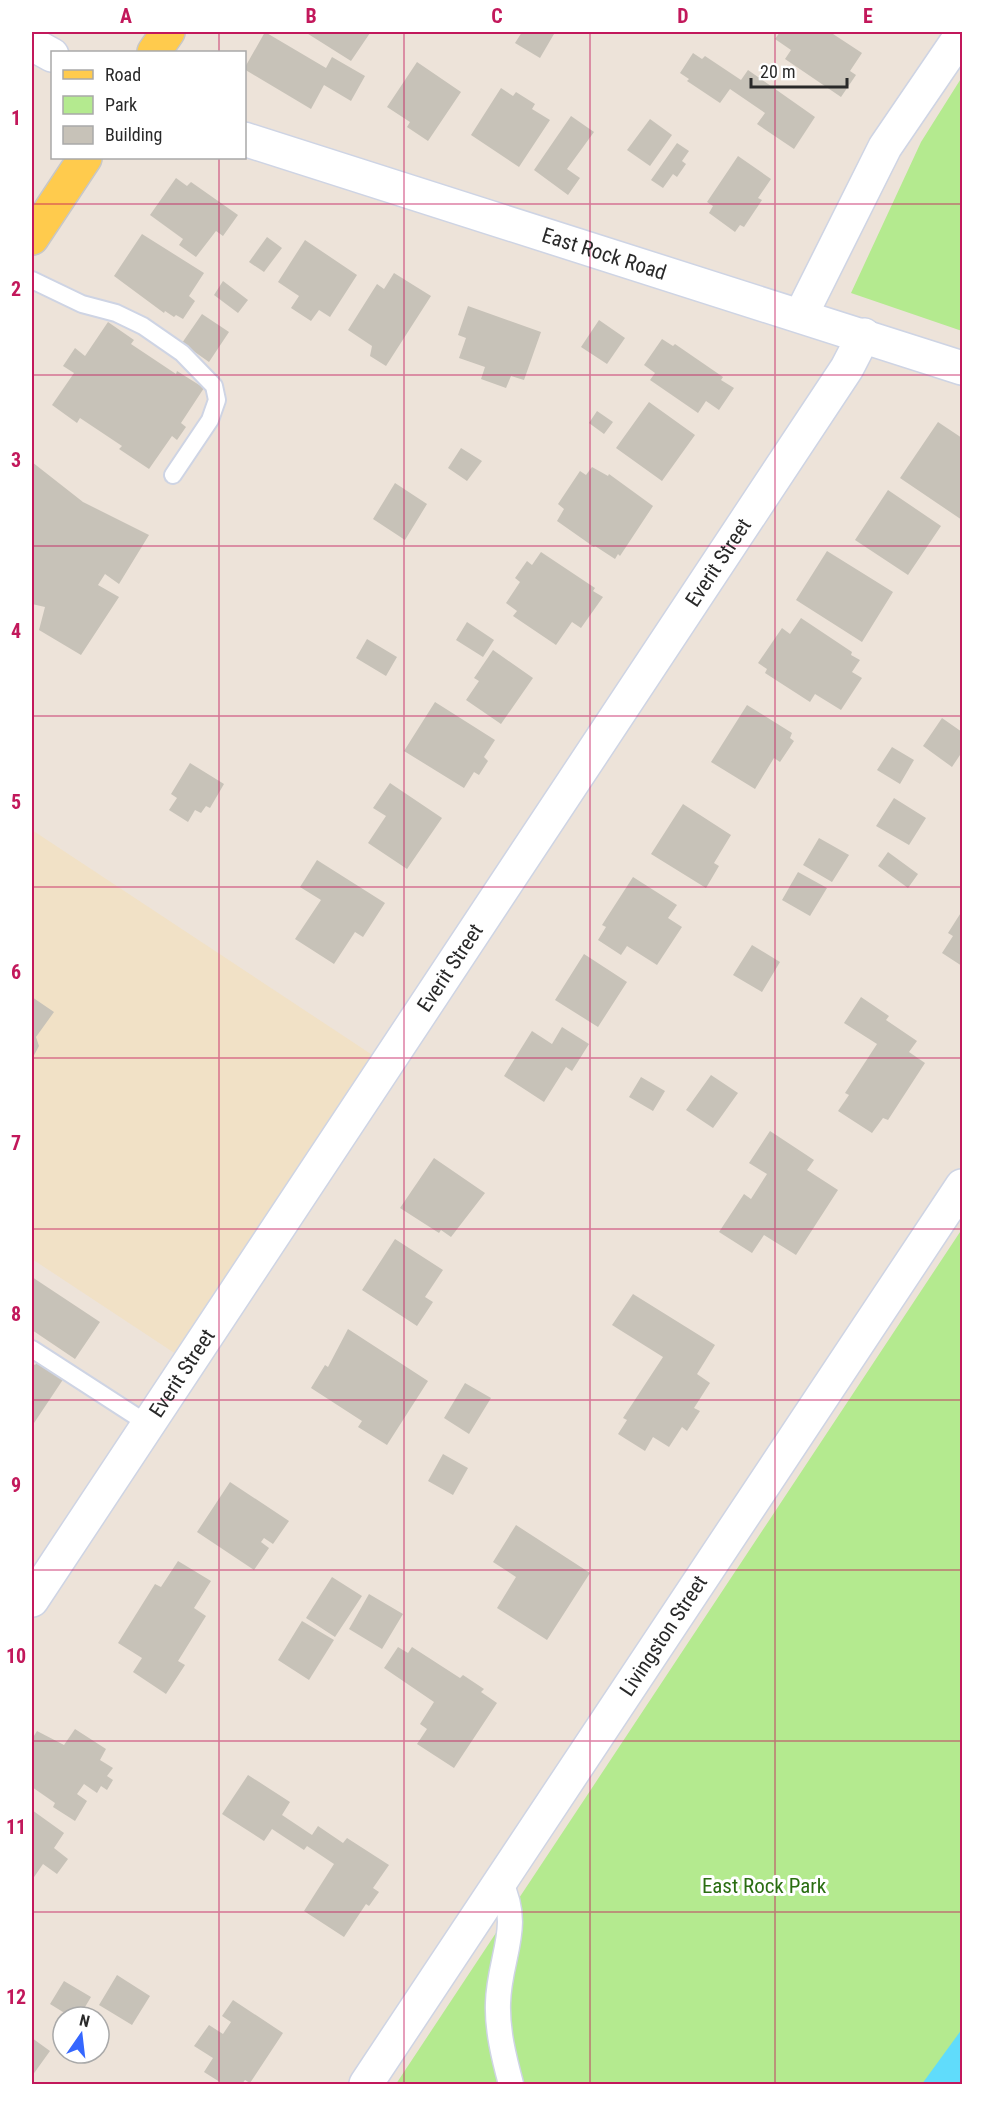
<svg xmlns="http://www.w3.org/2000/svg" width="994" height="2116" font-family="'Roboto Condensed',sans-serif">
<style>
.education{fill:#f1e1c6}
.green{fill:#b4ea8f}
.water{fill:#60dcfb}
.building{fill:#c7c2b8}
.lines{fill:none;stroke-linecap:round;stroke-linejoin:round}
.service-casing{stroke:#ced4e4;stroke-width:20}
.pedestrian-casing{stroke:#ced4e4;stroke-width:27}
.minor-casing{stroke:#ced4e4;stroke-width:36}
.primary-casing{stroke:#c7c7c7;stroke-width:36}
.service{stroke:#fff;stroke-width:16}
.pedestrian{stroke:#fff;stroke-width:24}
.minor{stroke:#fff;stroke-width:33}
.primary{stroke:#ffcb4d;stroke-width:33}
.grid{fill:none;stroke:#c2185b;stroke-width:1.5;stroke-opacity:0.55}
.labels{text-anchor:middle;stroke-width:6;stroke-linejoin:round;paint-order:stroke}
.street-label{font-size:21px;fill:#292929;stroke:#fff}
.park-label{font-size:21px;fill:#2a6e12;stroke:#fff}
.neatline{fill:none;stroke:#c2185b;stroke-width:2}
.grid-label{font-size:20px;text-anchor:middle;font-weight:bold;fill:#c2185b}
</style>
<rect width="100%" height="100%" fill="#ede3d9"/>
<path class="education" d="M 32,830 L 386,1064 L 188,1362 L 32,1259 Z"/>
<path class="green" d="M 962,77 L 962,331 L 851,293 L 921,142 Z
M 962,1229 L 962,2084 L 396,2084 Z"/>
<path class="water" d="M 962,2029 L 962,2084 L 922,2084 Z"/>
<path class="building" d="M 265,32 L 326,68 L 332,57 L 365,76 L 351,101 L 324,85 L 311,109 L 244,69 Z
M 305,32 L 367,32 L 370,33 L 351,61 Z
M 522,32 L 550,32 L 554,34 L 540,58 L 515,43 Z
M 780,32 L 830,32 L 862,53 L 850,71 L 856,75 L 841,97 L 785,59 L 791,50 L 775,39 Z
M 693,53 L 702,59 L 705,56 L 741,80 L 748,70 L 815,117 L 794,149 L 757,124 L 765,113 L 730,89 L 720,103 L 687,81 L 689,79 L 680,73 Z
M 417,62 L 461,92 L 428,141 L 407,127 L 410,122 L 387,107 Z
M 501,88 L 513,96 L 516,92 L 535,104 L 532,109 L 550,120 L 519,167 L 471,135 Z
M 571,116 L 594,132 L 567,169 L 580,178 L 568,195 L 534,170 Z
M 650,119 L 672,135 L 650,166 L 627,150 Z
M 677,143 L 689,151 L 682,161 L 686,164 L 677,177 L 673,174 L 663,188 L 651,180 Z
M 738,156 L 771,179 L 758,198 L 762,200 L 744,227 L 740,225 L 735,232 L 709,213 L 713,206 L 707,202 Z
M 176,178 L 187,186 L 191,182 L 238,215 L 223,236 L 216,231 L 196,257 L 179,245 L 183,239 L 150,215 Z
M 142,234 L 204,273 L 189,296 L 195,301 L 183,319 L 176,315 L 174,317 L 165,311 L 164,313 L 114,276 Z
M 267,237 L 282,248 L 264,272 L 249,262 Z
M 305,240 L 357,275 L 330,317 L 319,310 L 311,321 L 291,308 L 299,296 L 278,282 Z
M 394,273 L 431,296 L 386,366 L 370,356 L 372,346 L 348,330 L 377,284 L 384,289 Z
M 223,281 L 248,300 L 238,313 L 214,295 Z
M 468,306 L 541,332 L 524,380 L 511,376 L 506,388 L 481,379 L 485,367 L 459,358 L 466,338 L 458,335 Z
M 202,314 L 229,332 L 209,362 L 182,343 Z
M 599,320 L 625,338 L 607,364 L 581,347 Z
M 108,322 L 134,340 L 131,344 L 176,374 L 177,371 L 204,388 L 181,423 L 186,427 L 177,440 L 172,436 L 149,469 L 119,449 L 122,446 L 80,418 L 77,423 L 52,405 L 74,373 L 63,366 L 75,348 L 85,356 Z
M 662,339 L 673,346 L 675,344 L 723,377 L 721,380 L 734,388 L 719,410 L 706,401 L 698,413 L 650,380 L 655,373 L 644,365 Z
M 649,402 L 695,435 L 662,481 L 616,448 Z
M 597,411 L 613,422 L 604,434 L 589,423 Z
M 938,422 L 962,438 L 962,520 L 900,478 Z
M 461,448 L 482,461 L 467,481 L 448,468 Z
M 32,462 L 83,502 L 149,535 L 119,584 L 105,574 L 98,585 L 119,597 L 81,655 L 39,630 L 45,607 L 32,604 Z
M 592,467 L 608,476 L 609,474 L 653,506 L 620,556 L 618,554 L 615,559 L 595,546 L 594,547 L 557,521 L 564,509 L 558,504 L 580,471 L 586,475 Z
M 395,483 L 427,504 L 405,540 L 373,519 Z
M 888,490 L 941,526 L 908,575 L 855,540 Z
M 827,551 L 893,592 L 862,642 L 796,600 Z
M 541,552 L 595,588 L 593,591 L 603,597 L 581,628 L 572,622 L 556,645 L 513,616 L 517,611 L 506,603 L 520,582 L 515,578 L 527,561 L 532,565 Z
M 801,618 L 852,652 L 851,655 L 860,660 L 852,672 L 862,678 L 841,710 L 815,694 L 810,702 L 765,673 L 767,669 L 758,663 L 782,628 L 790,634 Z
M 467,622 L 494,640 L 483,657 L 456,640 Z
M 367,639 L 397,657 L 386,676 L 356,658 Z
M 493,650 L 533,678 L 501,724 L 466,700 L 479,681 L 474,678 Z
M 435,702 L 495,740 L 484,757 L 488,761 L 479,775 L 474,772 L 464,788 L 404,751 Z
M 747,705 L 792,733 L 790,738 L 794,741 L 780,762 L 774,758 L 755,789 L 711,762 Z
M 942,718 L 962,732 L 962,752 L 952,767 L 923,746 Z
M 892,747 L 914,760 L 900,784 L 877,770 Z
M 190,763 L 224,784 L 210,808 L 206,806 L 201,813 L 195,810 L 188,822 L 169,810 L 177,798 L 171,794 Z
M 390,783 L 442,818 L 407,869 L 368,843 L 386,816 L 373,808 Z
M 894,798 L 926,818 L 909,845 L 876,826 Z
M 683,804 L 731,835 L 714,863 L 719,866 L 706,888 L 651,854 Z
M 819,838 L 849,855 L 832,882 L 803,865 Z
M 888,852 L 918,874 L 908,888 L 878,866 Z
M 317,860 L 385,903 L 363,937 L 355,932 L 334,964 L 295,939 L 321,900 L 300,887 Z
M 798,872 L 827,888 L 810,916 L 782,900 Z
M 633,877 L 677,905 L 668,918 L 682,927 L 657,965 L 627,946 L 621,955 L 598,940 L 606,927 L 602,925 Z
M 962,911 L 962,966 L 942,953 L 953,936 L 948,933 Z
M 752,945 L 780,962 L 762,992 L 733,975 Z
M 584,954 L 627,982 L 598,1027 L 555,1000 Z
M 32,997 L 54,1012 L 36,1037 L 39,1046 L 32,1059 Z
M 861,997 L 889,1016 L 886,1020 L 917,1041 L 909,1052 L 925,1063 L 888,1120 L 883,1118 L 872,1133 L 838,1111 L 849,1095 L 845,1093 L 877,1044 L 844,1023 Z
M 562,1027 L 589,1044 L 572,1071 L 566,1067 L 544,1102 L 504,1076 L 532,1031 L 552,1044 Z
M 711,1075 L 738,1093 L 713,1128 L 686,1110 Z
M 641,1077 L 665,1091 L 653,1111 L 629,1097 Z
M 770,1131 L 814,1160 L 807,1170 L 838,1190 L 796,1255 L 764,1235 L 752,1253 L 719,1232 L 744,1194 L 751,1199 L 767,1174 L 749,1163 Z
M 434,1158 L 485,1193 L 451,1237 L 441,1230 L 439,1233 L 400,1208 Z
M 395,1239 L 443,1270 L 425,1297 L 433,1302 L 417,1326 L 362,1290 Z
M 32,1277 L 100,1322 L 75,1359 L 32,1330 Z
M 633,1294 L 715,1345 L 697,1374 L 710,1383 L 694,1408 L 700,1411 L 687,1431 L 682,1427 L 669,1447 L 653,1437 L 645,1451 L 618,1434 L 627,1420 L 623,1418 L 663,1357 L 612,1325 Z
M 348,1329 L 428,1381 L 387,1445 L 358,1427 L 362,1421 L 311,1388 L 325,1365 L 328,1367 Z
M 38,1361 L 64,1378 L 34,1423 L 32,1422 L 32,1363 L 35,1365 Z
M 465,1383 L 491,1398 L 469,1434 L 444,1418 Z
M 443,1454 L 468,1468 L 453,1495 L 428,1481 Z
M 230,1482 L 289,1521 L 273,1544 L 264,1538 L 261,1542 L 269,1548 L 254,1570 L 197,1532 Z
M 516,1525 L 590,1573 L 547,1640 L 497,1608 L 516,1577 L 493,1562 Z
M 178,1561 L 211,1581 L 194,1608 L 206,1616 L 178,1661 L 185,1665 L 166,1694 L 133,1672 L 142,1658 L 118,1643 L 155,1584 L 161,1587 Z
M 332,1577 L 362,1596 L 335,1637 L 306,1618 Z
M 369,1594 L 403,1614 L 382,1649 L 349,1629 Z
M 302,1621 L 334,1640 L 309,1680 L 278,1660 Z
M 398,1647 L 408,1653 L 412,1647 L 460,1678 L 463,1675 L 484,1689 L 481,1692 L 497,1703 L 454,1768 L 417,1744 L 427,1729 L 420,1724 L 434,1702 L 384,1668 Z
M 75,1729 L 106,1749 L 100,1760 L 113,1768 L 107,1776 L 113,1780 L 107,1790 L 101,1786 L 97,1793 L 84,1784 L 77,1794 L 87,1801 L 75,1821 L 53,1807 L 55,1803 L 32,1787 L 32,1739 L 37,1731 L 64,1745 Z
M 248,1775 L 290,1802 L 282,1815 L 312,1835 L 318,1826 L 343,1843 L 347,1838 L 389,1865 L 373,1888 L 379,1892 L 369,1906 L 366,1904 L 344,1937 L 304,1911 L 334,1864 L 307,1846 L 304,1850 L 272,1829 L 264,1841 L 222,1814 Z
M 32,1810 L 64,1833 L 54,1848 L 68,1859 L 57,1874 L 43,1864 L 32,1880 Z
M 117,1975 L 150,1996 L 132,2025 L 99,2005 Z
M 64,1981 L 91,1997 L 79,2017 L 71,2017 L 50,2004 Z
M 233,2000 L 283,2033 L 250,2083 L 245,2080 L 242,2084 L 223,2084 L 204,2072 L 213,2058 L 194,2046 L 209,2025 L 223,2034 L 231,2022 L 222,2016 Z
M 32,2038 L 50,2051 L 32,2076 Z"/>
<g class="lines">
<g class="service-casing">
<path id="service" d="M 32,280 L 82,304 L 116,313 L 143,326 L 182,353 L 214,386 L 217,400 L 210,420 L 173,475
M 32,1349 L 148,1424"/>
</g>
<g class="pedestrian-casing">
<path id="pedestrian" d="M 500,1882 C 523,1927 499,1957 498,2003 C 497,2030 504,2058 511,2084"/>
</g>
<g class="minor-casing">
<g id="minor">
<path d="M 32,44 L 52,55"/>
<path id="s1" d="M 244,139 L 962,368"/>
<path d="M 801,315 L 885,147 L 962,34"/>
<path id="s2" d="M 32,1600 L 847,368 L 864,335"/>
<path id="s3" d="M 366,2084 L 962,1186"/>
</g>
</g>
<g class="primary-casing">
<path id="primary" d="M 154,52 L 168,32
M 32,238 L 85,158"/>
</g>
<use href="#service" class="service"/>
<use href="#pedestrian" class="pedestrian"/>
<use href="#minor" class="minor"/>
<use href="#primary" class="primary"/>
</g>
<path class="grid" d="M 219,32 L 219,52M 404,32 L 404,2084M 590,32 L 590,2084M 775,32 L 775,2084M 219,158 L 219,2084M 32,204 L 962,204M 32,375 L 962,375M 32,546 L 962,546M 32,716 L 962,716M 32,887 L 962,887M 32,1058 L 962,1058M 32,1229 L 962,1229M 32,1400 L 962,1400M 32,1570 L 962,1570M 32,1741 L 962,1741M 32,1912 L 962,1912"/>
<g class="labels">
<g class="street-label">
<text dy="7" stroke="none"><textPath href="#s1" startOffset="378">East Rock Road</textPath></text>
<text dy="7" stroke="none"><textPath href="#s2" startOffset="1244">Everit Street</textPath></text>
<text dy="7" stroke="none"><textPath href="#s2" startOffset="758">Everit Street</textPath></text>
<text dy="7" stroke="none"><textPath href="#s2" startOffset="272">Everit Street</textPath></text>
<text dy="7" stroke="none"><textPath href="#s3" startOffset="538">Livingston Street</textPath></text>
</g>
<g class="park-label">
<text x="764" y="1893">East Rock Park</text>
</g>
</g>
<rect width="994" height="2116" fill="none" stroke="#ffffff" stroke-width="66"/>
<rect x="51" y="51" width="195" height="108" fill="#ffffff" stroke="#a9a9a9" stroke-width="1.5"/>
<rect x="63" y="70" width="30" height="9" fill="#ffcb4d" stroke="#a9a9a9" stroke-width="1.5"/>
<text x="105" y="81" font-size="18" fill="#292929">Road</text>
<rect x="63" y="96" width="30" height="18" fill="#b4ea8f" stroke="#a9a9a9" stroke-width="1.5"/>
<text x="105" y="111" font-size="18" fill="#292929">Park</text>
<rect x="63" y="126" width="30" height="18" fill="#c7c2b8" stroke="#a9a9a9" stroke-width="1.5"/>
<text x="105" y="141" font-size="18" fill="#292929">Building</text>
<g transform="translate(81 2035) rotate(14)"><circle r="28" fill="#ffffff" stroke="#a9a9a9" stroke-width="1.5"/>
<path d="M0-4.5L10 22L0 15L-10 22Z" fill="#3567ff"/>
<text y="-9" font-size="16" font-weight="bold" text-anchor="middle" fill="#292929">N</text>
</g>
<path d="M751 78v9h96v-9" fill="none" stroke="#292929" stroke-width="3"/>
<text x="760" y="78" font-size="18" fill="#292929" stroke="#ffffff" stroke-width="4.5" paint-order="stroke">20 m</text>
<rect x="33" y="33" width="928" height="2050" class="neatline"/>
<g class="grid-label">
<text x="126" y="23">A</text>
<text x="311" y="23">B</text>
<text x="497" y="23">C</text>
<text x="683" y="23">D</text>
<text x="868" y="23">E</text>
<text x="16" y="125">1</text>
<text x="16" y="296">2</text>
<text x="16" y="467">3</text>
<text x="16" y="638">4</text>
<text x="16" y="809">5</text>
<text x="16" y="979">6</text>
<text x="16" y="1150">7</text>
<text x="16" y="1321">8</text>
<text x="16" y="1492">9</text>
<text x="16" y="1663">10</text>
<text x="16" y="1834">11</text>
<text x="16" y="2004">12</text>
</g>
</svg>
